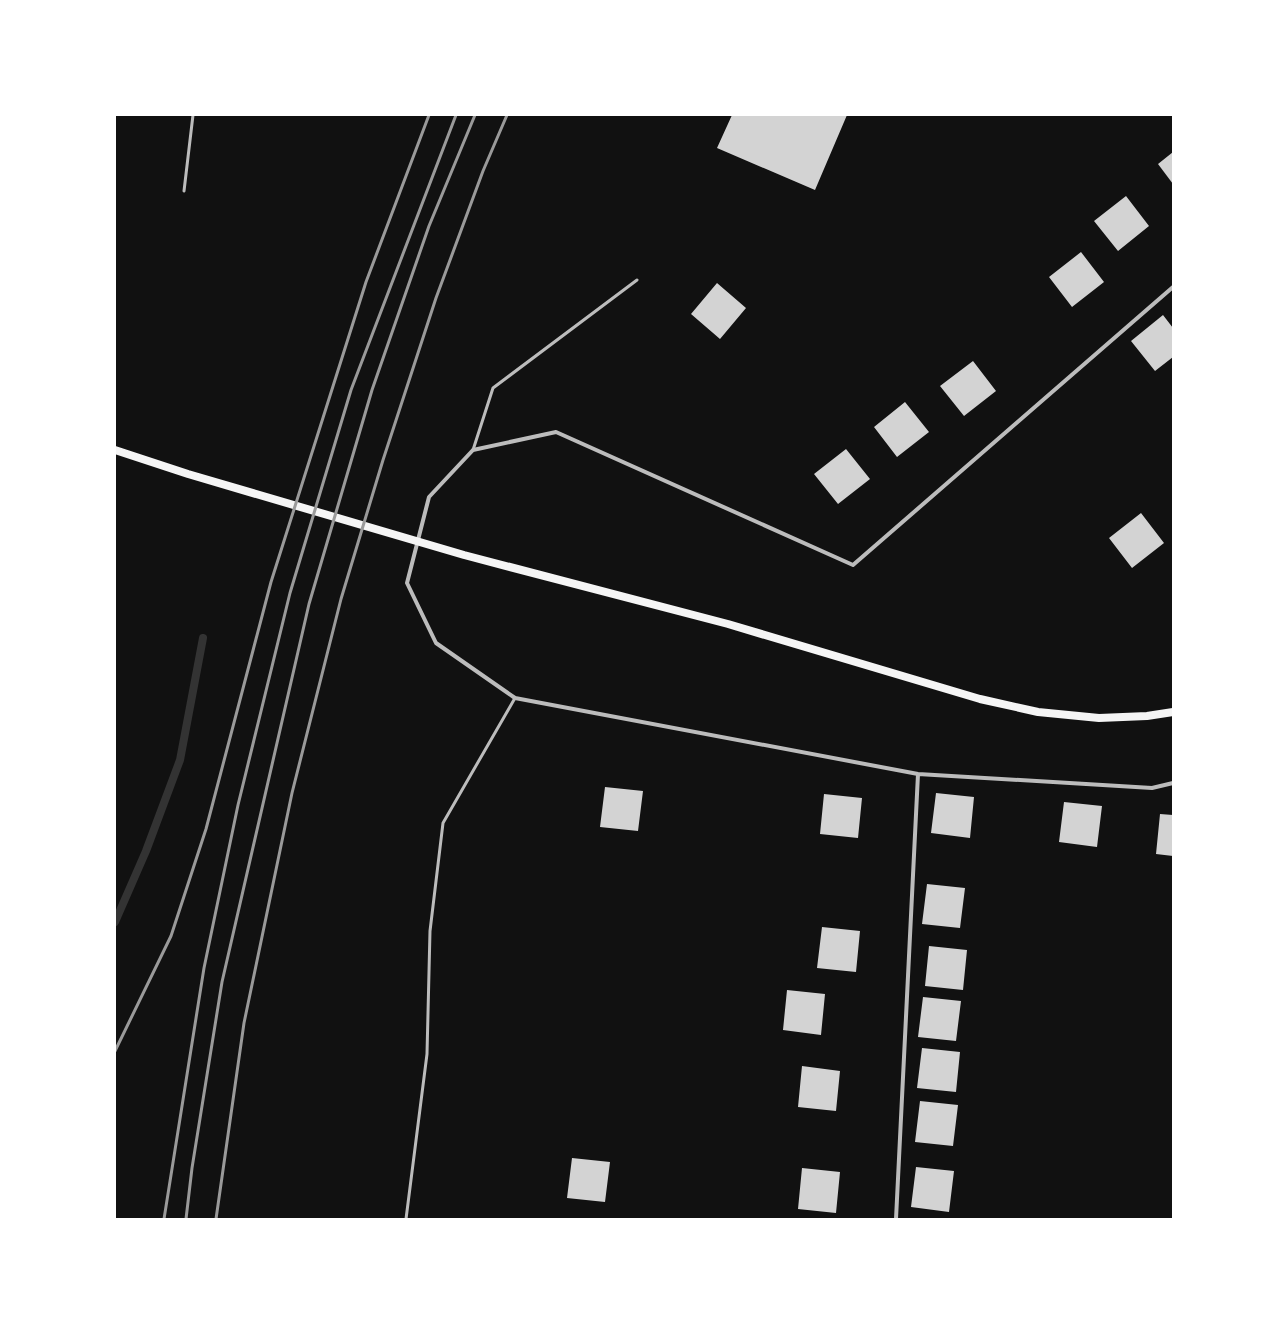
<svg xmlns="http://www.w3.org/2000/svg" width="1288" height="1334" font-family="Roboto,sans-serif">
<style>
.lines{fill:none;stroke-linecap:round;stroke-linejoin:round}
.stream{stroke:#333;stroke-width:8}
.building{fill:#d3d3d3}
.service{stroke:#bcbcbc;stroke-width:3}
.minor{stroke:#bcbcbc;stroke-width:4}
.secondary{stroke:#f5f5f5;stroke-width:8}
.rail{stroke:#9a9a9a;stroke-width:3}
</style>
<rect width="100%" height="100%" fill="#111"/>
<g class="lines">
<path class="stream" d="M 115,922 L 146,851 L 180,760 L 203,638"/>
</g>
<path class="building" d="M 732,115 L 847,115 L 815,190 L 717,148 Z
M 1173,152 L 1173,184 L 1158,164 Z
M 1126,196 L 1149,226 L 1118,251 L 1094,221 Z
M 1081,252 L 1104,282 L 1072,307 L 1049,277 Z
M 717,283 L 746,308 L 720,339 L 691,314 Z
M 1163,315 L 1173,328 L 1173,357 L 1155,371 L 1131,341 Z
M 973,361 L 996,391 L 964,416 L 940,386 Z
M 905,402 L 929,432 L 897,457 L 874,427 Z
M 846,449 L 870,479 L 838,504 L 814,474 Z
M 1141,513 L 1164,543 L 1132,568 L 1109,538 Z
M 605,787 L 643,791 L 638,831 L 600,827 Z
M 936,793 L 974,797 L 970,838 L 931,833 Z
M 824,794 L 862,798 L 858,838 L 820,834 Z
M 1064,802 L 1102,806 L 1097,847 L 1059,842 Z
M 1160,814 L 1173,815 L 1173,856 L 1156,854 Z
M 927,884 L 965,888 L 960,928 L 922,924 Z
M 822,927 L 860,931 L 856,972 L 817,968 Z
M 929,946 L 967,950 L 963,990 L 925,986 Z
M 787,990 L 825,994 L 821,1035 L 783,1030 Z
M 923,997 L 961,1001 L 956,1041 L 918,1037 Z
M 922,1048 L 960,1052 L 956,1092 L 917,1088 Z
M 802,1066 L 840,1071 L 836,1111 L 798,1107 Z
M 920,1101 L 958,1105 L 953,1146 L 915,1142 Z
M 572,1158 L 610,1162 L 605,1202 L 567,1198 Z
M 916,1167 L 954,1171 L 949,1212 L 911,1207 Z
M 802,1168 L 840,1172 L 836,1213 L 798,1209 Z"/>
<g class="lines">
<path class="service" d="M 184,191 L 193,115
M 473,450 L 493,388 L 637,280
M 406,1219 L 427,1054 L 430,931 L 443,823 L 515,698"/>
<path class="minor" d="M 1173,287 L 853,565 L 556,432 L 473,450 L 429,497 L 407,583 L 436,643 L 515,698 L 918,774 L 1152,788 L 1173,783
M 896,1219 L 918,774"/>
<path class="secondary" d="M 115,450 L 188,474 L 464,555 L 728,624 L 980,699 L 1038,712 L 1099,718 L 1147,716 L 1173,712"/>
<path class="rail" d="M 115,1051 L 171,936 L 206,829 L 271,582 L 366,282 L 429,115
M 164,1219 L 204,968 L 238,805 L 290,593 L 351,390 L 456,115
M 186,1219 L 192,1168 L 222,982 L 309,604 L 372,390 L 429,226 L 475,115
M 216,1219 L 244,1023 L 292,793 L 341,599 L 383,460 L 436,298 L 483,171 L 507,115"/>
</g>
<rect width="1288" height="1334" fill="none" stroke="#ffffff" stroke-width="232"/>
</svg>
